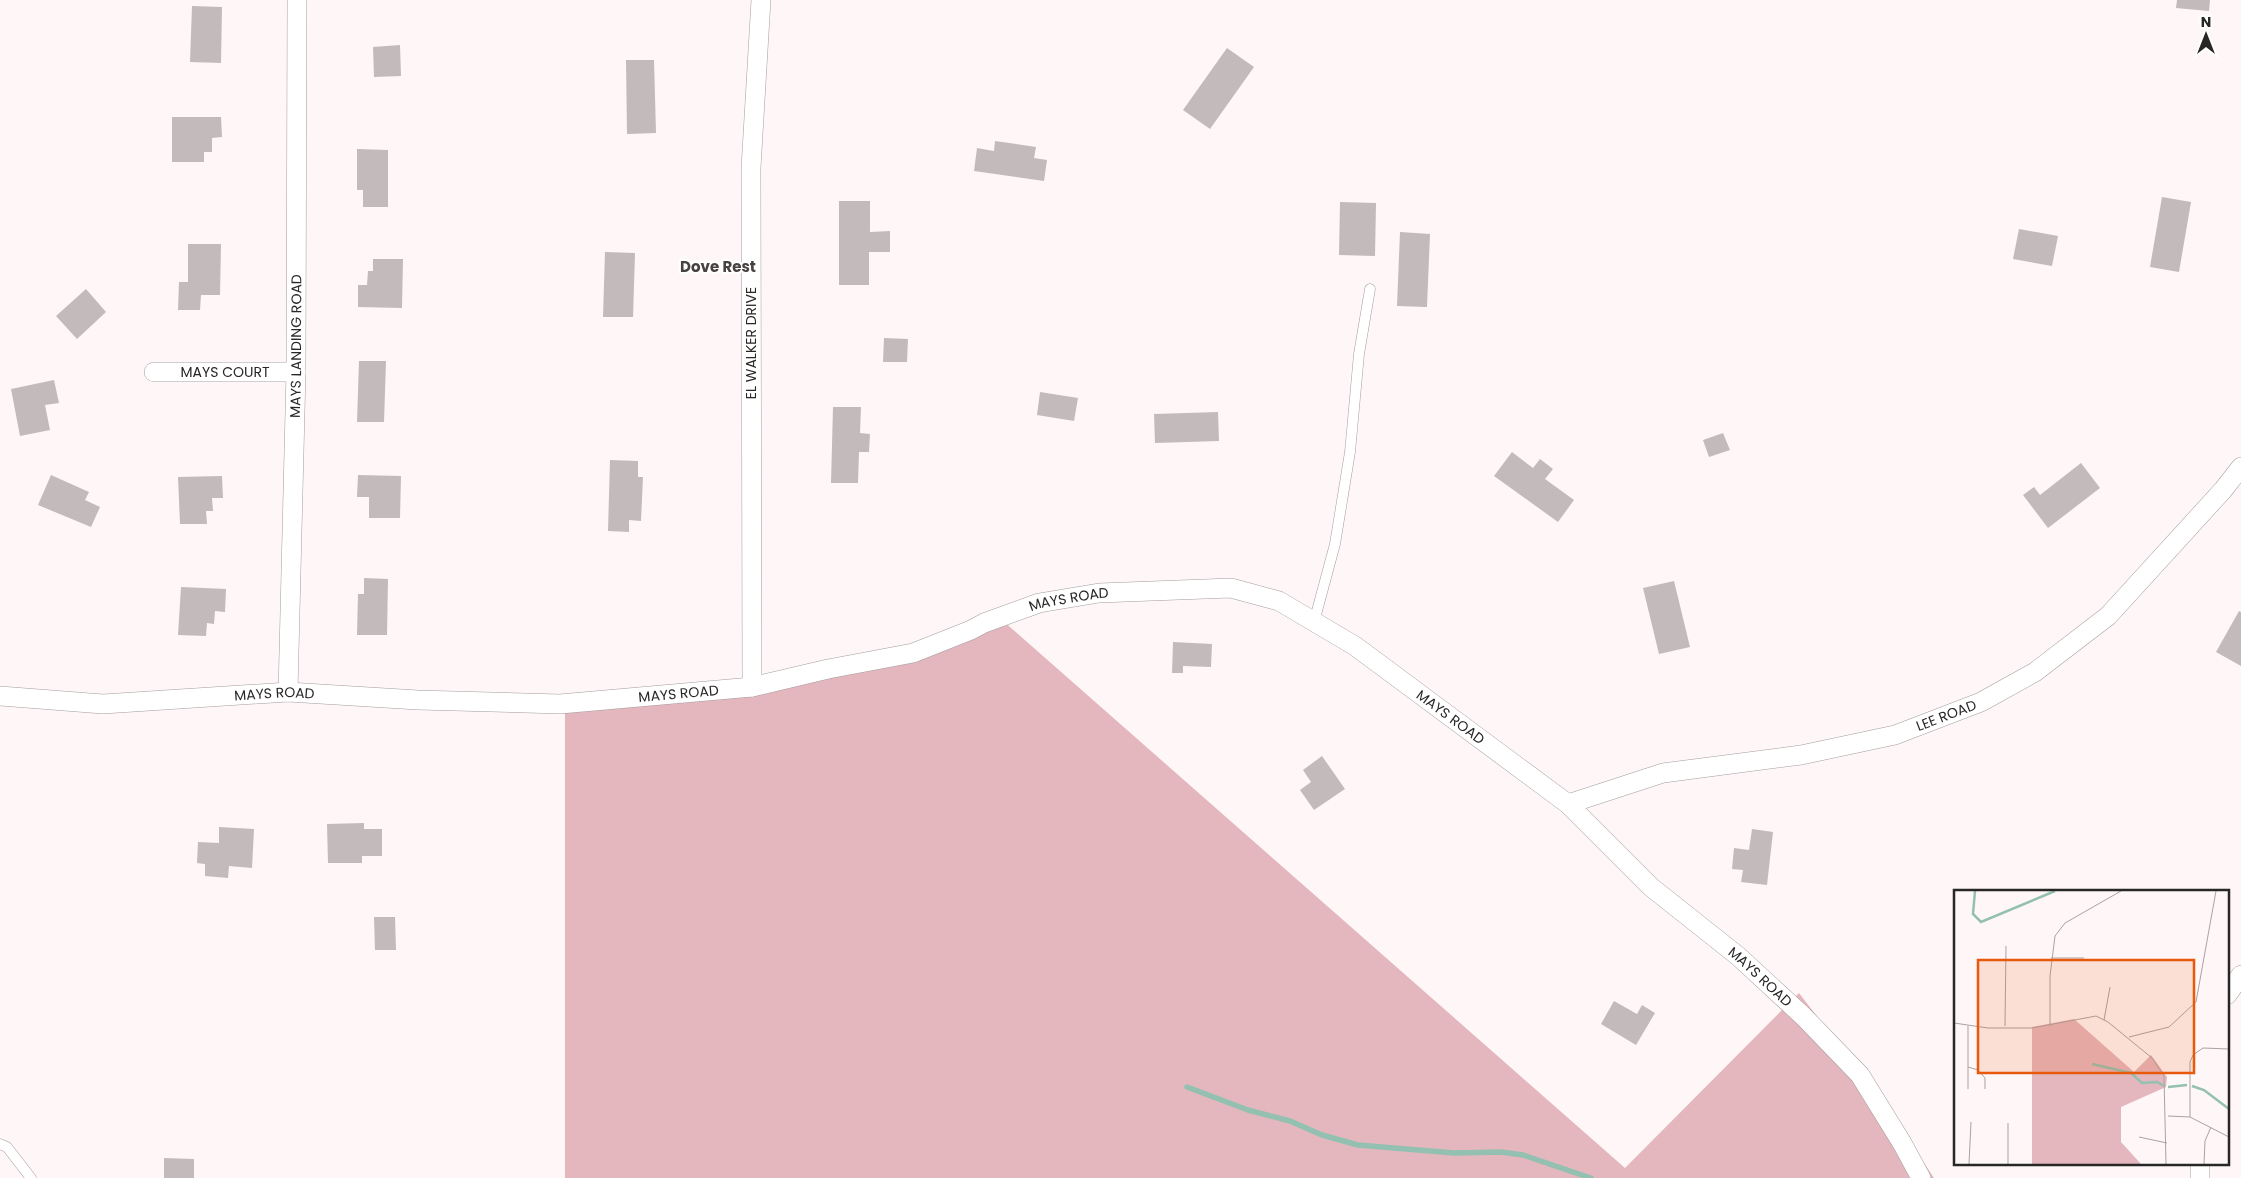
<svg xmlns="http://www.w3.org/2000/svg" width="2241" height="1178" font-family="Poppins,sans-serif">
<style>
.forest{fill:#e4b7be}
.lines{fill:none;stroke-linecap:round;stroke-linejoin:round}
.stream{stroke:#93c0b0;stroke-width:5.5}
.building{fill:#c2babb}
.service-casing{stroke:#a49d9e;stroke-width:11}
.minor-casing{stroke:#a49d9e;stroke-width:20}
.service{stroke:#fff;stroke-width:10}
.minor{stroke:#fff;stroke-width:19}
.labels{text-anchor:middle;stroke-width:4.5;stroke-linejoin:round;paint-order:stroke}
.street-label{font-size:14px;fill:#292626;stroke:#fff}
.neighbourhood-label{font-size:15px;font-weight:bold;fill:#484142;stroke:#fff}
.inset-river{fill:none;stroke:#93c0b0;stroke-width:2.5}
.inset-road{fill:none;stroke:#a9a3a3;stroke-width:1}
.view{fill:#e8590c;fill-opacity:0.15;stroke:#e8590c;stroke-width:2.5}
.inset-edge{fill:none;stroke:#292626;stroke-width:2.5}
</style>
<rect width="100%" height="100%" fill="#fef6f7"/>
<path class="forest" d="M 1002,620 L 1625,1168 L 1799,993 L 1886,1106 L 1934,1178 L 565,1178 L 565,694 L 852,669 Z"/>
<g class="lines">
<path class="stream" d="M 1187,1087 L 1248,1110 L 1290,1121 L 1322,1135 L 1358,1145 L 1454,1153 L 1501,1152 L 1523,1155 L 1591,1178"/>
</g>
<path class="building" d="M 2177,0 L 2210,0 L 2209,11 L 2176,8 Z
M 192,6 L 222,7 L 221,63 L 190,62 Z
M 400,45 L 401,76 L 374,77 L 373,47 Z
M 1227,48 L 1254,67 L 1210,129 L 1183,110 Z
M 626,60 L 654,60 L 656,133 L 627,134 Z
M 172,117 L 221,117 L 222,137 L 212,138 L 212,152 L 204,152 L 204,162 L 172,162 Z
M 995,141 L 1036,147 L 1034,158 L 1047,160 L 1044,181 L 974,171 L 977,148 L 994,151 Z
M 357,149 L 388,150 L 388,207 L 363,207 L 363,190 L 357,190 Z
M 2162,197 L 2191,202 L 2179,272 L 2150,267 Z
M 839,201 L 870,201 L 870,232 L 890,231 L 890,252 L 869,252 L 869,285 L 839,285 Z
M 1340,202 L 1376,203 L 1375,256 L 1339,255 Z
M 2019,229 L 2058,236 L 2052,266 L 2013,259 Z
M 1400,232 L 1430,234 L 1427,307 L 1397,306 Z
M 188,244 L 221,244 L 220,295 L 201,295 L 200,310 L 178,310 L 179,282 L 188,282 Z
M 605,252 L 635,253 L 633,317 L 603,317 Z
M 373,259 L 403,259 L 402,308 L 358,307 L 358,285 L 367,285 L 368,271 L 373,271 Z
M 86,289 L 106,312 L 77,339 L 56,316 Z
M 884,338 L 908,339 L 907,362 L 883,362 Z
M 359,361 L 386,361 L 384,422 L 357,422 Z
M 54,380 L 59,403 L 45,405 L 50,430 L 20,436 L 11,389 Z
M 1040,392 L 1078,398 L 1074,421 L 1037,415 Z
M 833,407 L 861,407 L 860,433 L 870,434 L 869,452 L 859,452 L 858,483 L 831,483 Z
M 1218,412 L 1219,441 L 1155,443 L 1154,414 Z
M 1723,433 L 1730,450 L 1709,457 L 1703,440 Z
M 1512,452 L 1533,468 L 1540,459 L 1553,469 L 1545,479 L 1574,500 L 1558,522 L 1494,476 Z
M 610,460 L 638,461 L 638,477 L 643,477 L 641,521 L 629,520 L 629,532 L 608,531 Z
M 2081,463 L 2100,488 L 2048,528 L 2023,495 L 2034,487 L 2040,495 Z
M 51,475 L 89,492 L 85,500 L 100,507 L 91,527 L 38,505 Z
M 358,475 L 401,476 L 400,518 L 369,518 L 369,497 L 357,497 Z
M 222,476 L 223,498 L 212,498 L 213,511 L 206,511 L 207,524 L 180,524 L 178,477 Z
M 364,578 L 388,579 L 387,635 L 357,635 L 358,594 L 364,594 Z
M 1674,581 L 1690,647 L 1659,654 L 1643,588 Z
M 181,587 L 226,589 L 225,612 L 215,611 L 214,624 L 207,623 L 206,636 L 178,635 Z
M 2239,611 L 2241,612 L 2241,666 L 2216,652 Z
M 1173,642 L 1212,644 L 1211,667 L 1183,666 L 1183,673 L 1172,673 Z
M 1322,756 L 1345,789 L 1314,810 L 1300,790 L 1311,782 L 1303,770 Z
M 364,823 L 364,829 L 382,829 L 382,856 L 362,856 L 362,863 L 328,863 L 327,824 Z
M 219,827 L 254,829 L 252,868 L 229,866 L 228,878 L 205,876 L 205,864 L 197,863 L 198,842 L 219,843 Z
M 1752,829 L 1773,832 L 1767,885 L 1741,882 L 1743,870 L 1732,869 L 1734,848 L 1749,850 Z
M 374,917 L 395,917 L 396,950 L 375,950 Z
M 1614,1001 L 1637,1014 L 1642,1005 L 1655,1013 L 1636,1045 L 1601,1024 Z
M 164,1158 L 194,1159 L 194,1178 L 164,1178 Z"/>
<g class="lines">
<g class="service-casing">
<path id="service" d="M 1314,622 L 1335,544 L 1350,452 L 1359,354 L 1370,289
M 0,1144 L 7,1147 L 31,1178"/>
</g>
<g class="minor-casing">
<g id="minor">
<path id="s1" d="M 154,372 L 296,372"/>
<path d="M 752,687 L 751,168 L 761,0"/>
<path id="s2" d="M 288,692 L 296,372 L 297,0"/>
<path id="s3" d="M 0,696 L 103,704 L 288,692 L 418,700 L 560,704 L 752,687 L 828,669 L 913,653 L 971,630 L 984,623 L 1039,603 L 1099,593 L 1231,588 L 1279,601 L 1355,646 L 1568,804 L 1651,887 L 1738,956 L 1803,1016 L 1860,1075 L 1902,1143 L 1921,1178"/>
<path id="s4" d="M 1568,804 L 1663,773 L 1801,755 L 1895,735 L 1981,702 L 2035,672 L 2108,616 L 2223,490 L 2241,467"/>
<path d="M 2227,995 L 2241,975"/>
<path d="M 2200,1178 L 2200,1164"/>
</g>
</g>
<use href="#service" class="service"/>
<use href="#minor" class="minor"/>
</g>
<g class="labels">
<g class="street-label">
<text transform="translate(751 343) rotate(-90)" y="5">EL WALKER DRIVE</text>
<text dy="5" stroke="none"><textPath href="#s2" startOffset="346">MAYS LANDING ROAD</textPath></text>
<text dy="5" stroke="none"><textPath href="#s1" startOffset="71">MAYS COURT</textPath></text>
<text dy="5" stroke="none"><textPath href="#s3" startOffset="1084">MAYS ROAD</textPath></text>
<text dy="5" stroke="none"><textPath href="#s3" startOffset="680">MAYS ROAD</textPath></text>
<text dy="5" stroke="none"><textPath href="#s3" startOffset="275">MAYS ROAD</textPath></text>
<text dy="5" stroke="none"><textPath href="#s4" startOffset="390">LEE ROAD</textPath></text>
<text dy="5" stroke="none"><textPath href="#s3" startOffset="1504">MAYS ROAD</textPath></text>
<text dy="5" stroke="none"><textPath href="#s3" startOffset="1909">MAYS ROAD</textPath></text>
</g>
<g class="neighbourhood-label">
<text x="718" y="272">Dove Rest</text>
</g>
</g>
<g transform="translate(1954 890)">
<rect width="275" height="275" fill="#fef6f7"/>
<path d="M 120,129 L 180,182 L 197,165 L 213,187 L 212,197 L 167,217 L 167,252 L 187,274 L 78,274 L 78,137 Z" fill="#e4b7be"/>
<path class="inset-river" d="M 21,1 L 19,24 L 27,32 L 101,1M 138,174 L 177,183 L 188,193 L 203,192 L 210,196M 238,196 L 250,200 L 275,219M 214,197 L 233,195"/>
<path class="inset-road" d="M 97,68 L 130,68M 150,130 L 156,97M 0,133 L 34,138 L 78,138 L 142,126 L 154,132 L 198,168 L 210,186 L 212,274M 14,136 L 14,199M 51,136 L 52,56M 96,136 L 96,86 L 101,46 L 111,33 L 167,1M 175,147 L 215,137 L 242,112 L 262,1M 14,177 L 24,180 L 31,188 L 31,199M 214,226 L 236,227 L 275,247M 236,227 L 236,172 L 239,165 L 249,158 L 275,159M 185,247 L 213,253M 15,274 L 17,232M 54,274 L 54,233M 250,274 L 251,251 L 257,237"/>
<path class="view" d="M 24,70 L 240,70 L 240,183 L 24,183 Z"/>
<rect width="275" height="275" class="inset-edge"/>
</g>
<g transform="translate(2206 35)" stroke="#ffffff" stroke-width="4" paint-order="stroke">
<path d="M0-4L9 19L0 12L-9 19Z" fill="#292626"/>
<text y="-8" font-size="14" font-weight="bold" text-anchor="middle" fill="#292626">N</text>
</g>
</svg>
